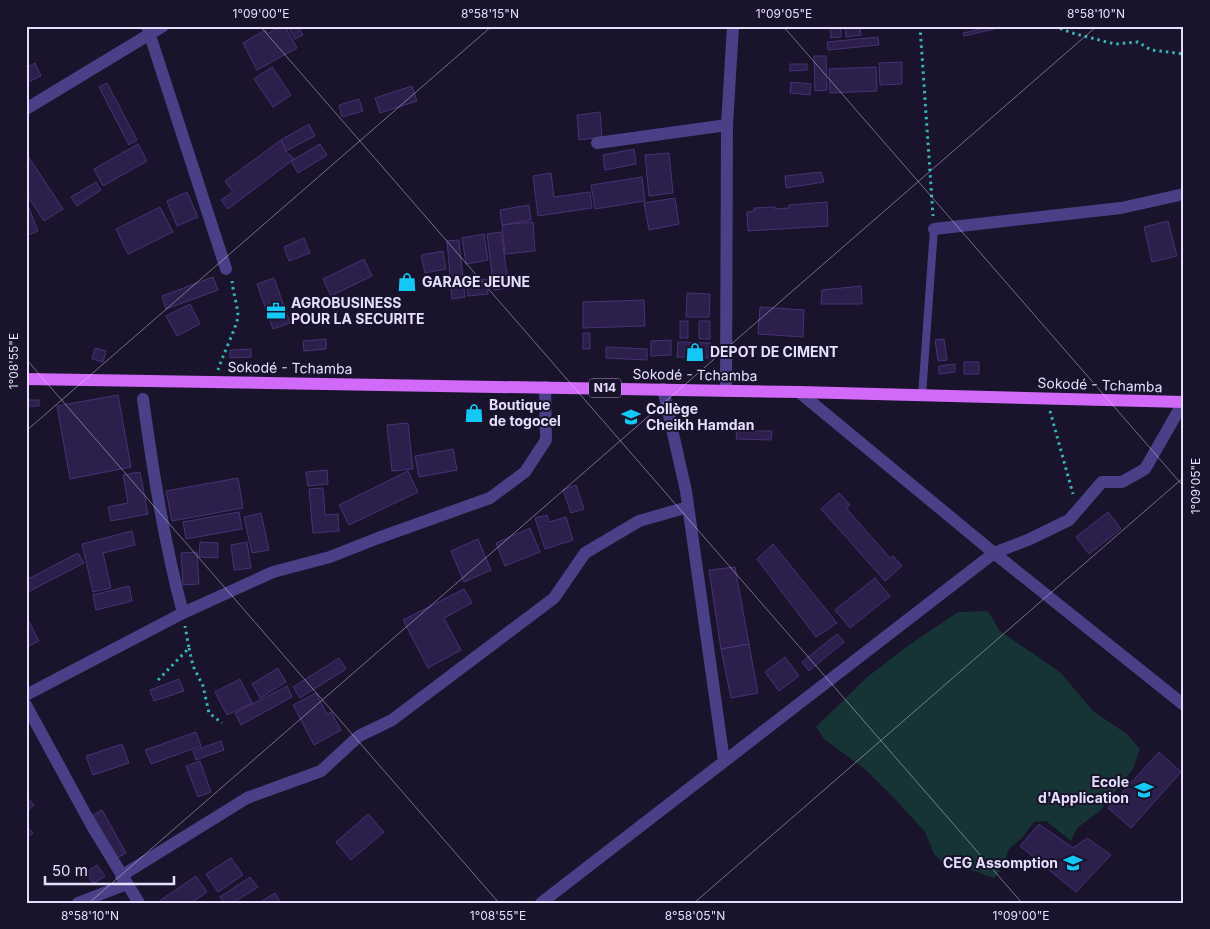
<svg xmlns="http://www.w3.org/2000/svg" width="1210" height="929" font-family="Inter,sans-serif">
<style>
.green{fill:#163335}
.building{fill:#2d1f4b;stroke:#473276}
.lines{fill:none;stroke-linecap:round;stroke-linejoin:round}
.path{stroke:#37b4b9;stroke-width:3;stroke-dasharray:2.5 4;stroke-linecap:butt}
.lane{stroke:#4a4088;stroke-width:8}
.street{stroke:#4a4088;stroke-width:12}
.primary{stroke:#d26af9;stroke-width:12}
.ticks{fill:none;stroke:#e5defe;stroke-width:1;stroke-opacity:0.45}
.labels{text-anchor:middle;stroke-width:4;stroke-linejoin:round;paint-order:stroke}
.shield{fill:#19132b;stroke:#a8a1bf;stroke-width:1}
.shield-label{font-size:12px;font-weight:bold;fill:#e5defe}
.poi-label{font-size:14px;font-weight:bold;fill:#e5defe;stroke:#19132b;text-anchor:start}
.street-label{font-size:14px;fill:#e5defe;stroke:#19132b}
.neatline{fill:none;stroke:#e5defe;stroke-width:2}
.ticks-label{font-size:12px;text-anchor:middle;fill:#e5defe}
</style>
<rect width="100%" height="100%" fill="#19132b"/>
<path class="green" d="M 988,611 L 1000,631 L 1060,672 L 1093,711 L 1127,734 L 1140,749 L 1133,769 L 1100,811 L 1077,828 L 1071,841 L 1046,821 L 1034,822 L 1021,839 L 1009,849 L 1002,868 L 994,878 L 954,864 L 942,862 L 934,854 L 925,832 L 894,798 L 866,770 L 824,739 L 816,727 L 866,678 L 909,645 L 958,612 Z"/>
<path class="building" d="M 281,26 L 285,26 L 297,48 L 257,70 L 243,43 L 265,30 L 269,33 Z
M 288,26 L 298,26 L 303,35 L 295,39 Z
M 830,26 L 841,26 L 841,37 L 831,38 Z
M 845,26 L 860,26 L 861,35 L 846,37 Z
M 993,26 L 994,29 L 964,36 L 963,33 Z
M 878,37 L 879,45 L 828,50 L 827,42 Z
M 814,56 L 826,56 L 827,90 L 815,91 Z
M 902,62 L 902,84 L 880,85 L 879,63 Z
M 35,63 L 41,76 L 26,83 L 26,68 Z
M 790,64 L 807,64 L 807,70 L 790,71 Z
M 272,67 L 291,95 L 273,107 L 254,79 Z
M 876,67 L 877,91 L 830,93 L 829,69 Z
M 791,82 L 811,84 L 810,95 L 790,93 Z
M 107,83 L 137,140 L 129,145 L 99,87 Z
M 412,86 L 417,101 L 380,113 L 375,98 Z
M 359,99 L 363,111 L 342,117 L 339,105 Z
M 600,112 L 602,137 L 579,140 L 577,115 Z
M 309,124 L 315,136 L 286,151 L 281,140 Z
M 281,140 L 286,151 L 294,159 L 228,209 L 221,200 L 233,192 L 225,181 Z
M 138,144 L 147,161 L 103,186 L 94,169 Z
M 320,144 L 327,155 L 298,173 L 291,161 Z
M 634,149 L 636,164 L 605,170 L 603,155 Z
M 26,153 L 63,209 L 44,221 L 26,194 Z
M 669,153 L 673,193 L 649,196 L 645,155 Z
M 821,172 L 824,182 L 786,188 L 785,176 Z
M 551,173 L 554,197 L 590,192 L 592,208 L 538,216 L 533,176 Z
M 642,177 L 645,201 L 595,209 L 591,185 Z
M 96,182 L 101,190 L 77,206 L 71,197 Z
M 187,192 L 198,217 L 177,226 L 167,201 Z
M 675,198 L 679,224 L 649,230 L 644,203 Z
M 827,202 L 828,226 L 748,231 L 747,212 L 754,211 L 754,208 L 775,207 L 775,209 L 789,208 L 789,205 Z
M 529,205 L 531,220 L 502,225 L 500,210 Z
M 160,207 L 173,232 L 128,254 L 116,229 Z
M 29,208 L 38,231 L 26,236 L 26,209 Z
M 1168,221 L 1177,256 L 1152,262 L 1144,227 Z
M 533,222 L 535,251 L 505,254 L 502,225 Z
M 501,232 L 509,288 L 494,290 L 487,234 Z
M 484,234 L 488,260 L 466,264 L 462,238 Z
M 304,238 L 310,253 L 289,261 L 284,247 Z
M 459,240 L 465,297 L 452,299 L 447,241 Z
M 443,251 L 446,269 L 425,273 L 421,255 Z
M 364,259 L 372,276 L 331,296 L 323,279 Z
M 213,277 L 218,290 L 166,309 L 162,296 Z
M 274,278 L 290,323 L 273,329 L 257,284 Z
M 487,279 L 488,294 L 468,296 L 467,281 Z
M 861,286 L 862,304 L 821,304 L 822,290 Z
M 687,293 L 710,294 L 709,317 L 686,317 Z
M 644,300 L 645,326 L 583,328 L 583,302 Z
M 190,304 L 200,324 L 177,336 L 166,316 Z
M 760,307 L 804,310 L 803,337 L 758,334 Z
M 680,321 L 688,321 L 688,338 L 680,338 Z
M 699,321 L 710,321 L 710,339 L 699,339 Z
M 583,333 L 590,333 L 590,349 L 583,349 Z
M 326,339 L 326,349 L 304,351 L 303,341 Z
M 944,339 L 947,360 L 938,361 L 935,340 Z
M 671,340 L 671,355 L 651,356 L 651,341 Z
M 678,342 L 710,343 L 710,358 L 677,357 Z
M 606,347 L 647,349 L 647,360 L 606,358 Z
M 95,348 L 106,351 L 103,362 L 92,359 Z
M 251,349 L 251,357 L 230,358 L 230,350 Z
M 964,362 L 979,362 L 979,374 L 964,374 Z
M 955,364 L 955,372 L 939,374 L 939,366 Z
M 118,395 L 131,467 L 70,479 L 57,406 Z
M 28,400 L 39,400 L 39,406 L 28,406 Z
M 408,423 L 413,469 L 392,471 L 387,425 Z
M 737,431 L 772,431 L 771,440 L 736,439 Z
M 453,449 L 457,470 L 419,477 L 415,456 Z
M 327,470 L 328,484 L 308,486 L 306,472 Z
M 408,471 L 418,492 L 349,525 L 339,505 Z
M 140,472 L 148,514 L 111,521 L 108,507 L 128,503 L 123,475 Z
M 238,478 L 243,508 L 172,521 L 166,491 Z
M 576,485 L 584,509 L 571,513 L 563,490 Z
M 323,488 L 325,515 L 338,514 L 339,531 L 313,533 L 309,489 Z
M 839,493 L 850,505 L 846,508 L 890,558 L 893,556 L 902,566 L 885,581 L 821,509 Z
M 239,512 L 242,529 L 186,539 L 183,522 Z
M 1108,512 L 1121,529 L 1089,554 L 1076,537 Z
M 261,513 L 269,550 L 252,553 L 244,517 Z
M 547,515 L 549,522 L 566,517 L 573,540 L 545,549 L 535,518 Z
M 530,528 L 540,552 L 505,566 L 496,543 Z
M 132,531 L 135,545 L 103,553 L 111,588 L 93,592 L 82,544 Z
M 478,539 L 491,570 L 464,582 L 451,551 Z
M 200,542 L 218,543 L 218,558 L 199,557 Z
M 247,542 L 251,568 L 234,570 L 231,545 Z
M 773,544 L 837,623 L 816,637 L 757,559 Z
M 197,552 L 199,584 L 183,585 L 181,553 Z
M 78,553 L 84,563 L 26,593 L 26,580 Z
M 735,567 L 749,644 L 721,649 L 709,570 Z
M 875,578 L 890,596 L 850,628 L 835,610 Z
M 129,586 L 132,601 L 96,610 L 93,595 Z
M 464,589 L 472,603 L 444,618 L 461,650 L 428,668 L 403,620 Z
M 26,616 L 39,641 L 26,647 Z
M 837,634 L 844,642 L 809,671 L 802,662 Z
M 749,644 L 758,693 L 731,698 L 721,649 Z
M 785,657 L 799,676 L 779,691 L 765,672 Z
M 339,658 L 346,669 L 300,698 L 293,687 Z
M 278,668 L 286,682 L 260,698 L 252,684 Z
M 179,679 L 184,691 L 154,701 L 150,690 Z
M 240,679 L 252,703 L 227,715 L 215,692 Z
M 287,686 L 292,697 L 241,725 L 235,713 Z
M 316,693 L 327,714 L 331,712 L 341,730 L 314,745 L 293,705 Z
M 196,732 L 201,746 L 151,764 L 145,750 Z
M 221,741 L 224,750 L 196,760 L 193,751 Z
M 122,744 L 129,763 L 93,775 L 86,756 Z
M 1159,752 L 1181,772 L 1131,828 L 1108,808 Z
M 200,761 L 211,792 L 198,797 L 186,766 Z
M 26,796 L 34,805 L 26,812 Z
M 102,810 L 126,853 L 117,858 L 93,815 Z
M 368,814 L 384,832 L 351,860 L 336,842 Z
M 1039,824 L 1073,848 L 1087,838 L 1111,855 L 1076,892 L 1020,846 Z
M 26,826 L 33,833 L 26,838 Z
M 231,858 L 243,875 L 218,892 L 206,874 Z
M 97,865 L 105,876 L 93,884 L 86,872 Z
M 196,876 L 207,892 L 191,903 L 159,903 L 158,902 Z
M 250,877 L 258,887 L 233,903 L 224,903 L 220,897 Z
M 275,893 L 281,903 L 259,903 Z"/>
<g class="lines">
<path class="path" d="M 920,26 L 933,216
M 1054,26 L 1072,33 L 1115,44 L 1138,42 L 1151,50 L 1184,54
M 218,370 C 221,359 239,322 238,315 C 237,304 233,292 232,281
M 1050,411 L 1073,494
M 189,648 L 193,666 L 203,686 L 209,713 L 222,723
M 158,680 L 189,648 L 185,626"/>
<path class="lane" d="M 922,395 L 934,229"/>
<path class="street" d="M 147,26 L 226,269
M 26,109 L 163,26
M 727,125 L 733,26
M 597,143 L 727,125 L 726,391
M 934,229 L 1121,208 L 1184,194
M 663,389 L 686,491 L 724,761
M 799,392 L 994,553 L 1184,705
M 143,399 C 153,471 164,542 183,613
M 26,695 L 183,613 L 273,572 L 330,557 L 378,538 L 490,498 L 525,472 L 546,440 L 545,387
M 26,705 L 92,826 L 139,903
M 121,876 L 247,798 L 321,771 L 359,736 L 392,720 L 554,598 L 585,553 L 639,521 L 688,507
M 78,903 L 127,884
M 541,903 L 994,553 L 1030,539 L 1069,520 L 1102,482 L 1122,482 L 1145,469 L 1184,401"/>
<path class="primary" d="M 26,379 L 799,392 L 1184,402"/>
</g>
<path class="ticks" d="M 260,26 L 1022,903M 783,26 L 1184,487M 26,359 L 499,903M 26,431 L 492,26M 89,903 L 1097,26M 694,903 L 1184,477"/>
<defs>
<g id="shop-bare" transform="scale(1.5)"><path d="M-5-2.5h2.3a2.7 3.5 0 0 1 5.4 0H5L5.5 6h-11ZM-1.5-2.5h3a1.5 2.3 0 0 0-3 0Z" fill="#13c8f5" stroke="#19132b" stroke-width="2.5" paint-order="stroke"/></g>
<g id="office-bare" transform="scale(1.5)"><path d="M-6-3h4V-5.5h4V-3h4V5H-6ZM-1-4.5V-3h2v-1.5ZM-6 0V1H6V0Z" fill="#13c8f5" stroke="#19132b" stroke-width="2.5" paint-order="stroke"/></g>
<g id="school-bare" transform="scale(1.5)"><path d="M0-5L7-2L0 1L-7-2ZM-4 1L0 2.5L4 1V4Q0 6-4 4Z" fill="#13c8f5" stroke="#19132b" stroke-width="2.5" paint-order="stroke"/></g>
<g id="university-bare" transform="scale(1.5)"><path d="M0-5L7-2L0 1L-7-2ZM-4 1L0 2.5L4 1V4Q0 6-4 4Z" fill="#13c8f5" stroke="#19132b" stroke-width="2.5" paint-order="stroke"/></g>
</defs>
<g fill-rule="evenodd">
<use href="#shop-bare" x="407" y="282"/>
<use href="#office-bare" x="276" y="311"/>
<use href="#shop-bare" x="695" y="352"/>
<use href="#shop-bare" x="474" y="413"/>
<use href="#school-bare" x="631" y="417"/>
<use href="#university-bare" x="1144" y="790"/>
<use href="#school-bare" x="1073" y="863"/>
</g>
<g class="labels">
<rect class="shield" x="589" y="378.5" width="32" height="19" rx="4"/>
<g class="shield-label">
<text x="605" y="392">N14</text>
</g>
<g class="poi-label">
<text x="422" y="287">GARAGE JEUNE</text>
<text x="291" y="308">AGROBUSINESS<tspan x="291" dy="16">POUR LA SECURITE</tspan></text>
<text x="710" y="357">DEPOT DE CIMENT</text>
<text x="489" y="410">Boutique<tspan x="489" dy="16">de togocel</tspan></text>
<text x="646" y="414">Collège<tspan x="646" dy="16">Cheikh Hamdan</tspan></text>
<text x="1129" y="787" text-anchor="end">Ecole<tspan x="1129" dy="16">d'Application</tspan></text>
<text x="1058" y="868" text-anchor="end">CEG Assomption</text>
</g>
<g class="street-label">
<text transform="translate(290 368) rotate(1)" y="5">Sokodé - Tchamba</text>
<text transform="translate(695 375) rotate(1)" y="5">Sokodé - Tchamba</text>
<text transform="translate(1100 385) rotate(2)" y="5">Sokodé - Tchamba</text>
</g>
</g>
<rect width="1210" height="929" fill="none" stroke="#19132b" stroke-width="55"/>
<path d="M45 876v8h129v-8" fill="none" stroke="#e5defe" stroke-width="2.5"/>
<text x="52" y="876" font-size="15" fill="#e5defe" stroke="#19132b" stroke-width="4" paint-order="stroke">50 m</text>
<rect x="28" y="28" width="1154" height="874" class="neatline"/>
<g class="ticks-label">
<text x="261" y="18">1°09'00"E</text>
<text x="490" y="18">8°58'15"N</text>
<text x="784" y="18">1°09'05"E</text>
<text x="1096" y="18">8°58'10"N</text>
<text transform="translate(14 361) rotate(-90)" y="4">1°08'55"E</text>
<text transform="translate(1196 486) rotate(-90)" y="4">1°09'05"E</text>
<text x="90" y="920">8°58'10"N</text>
<text x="498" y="920">1°08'55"E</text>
<text x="695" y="920">8°58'05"N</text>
<text x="1021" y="920">1°09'00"E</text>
</g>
</svg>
